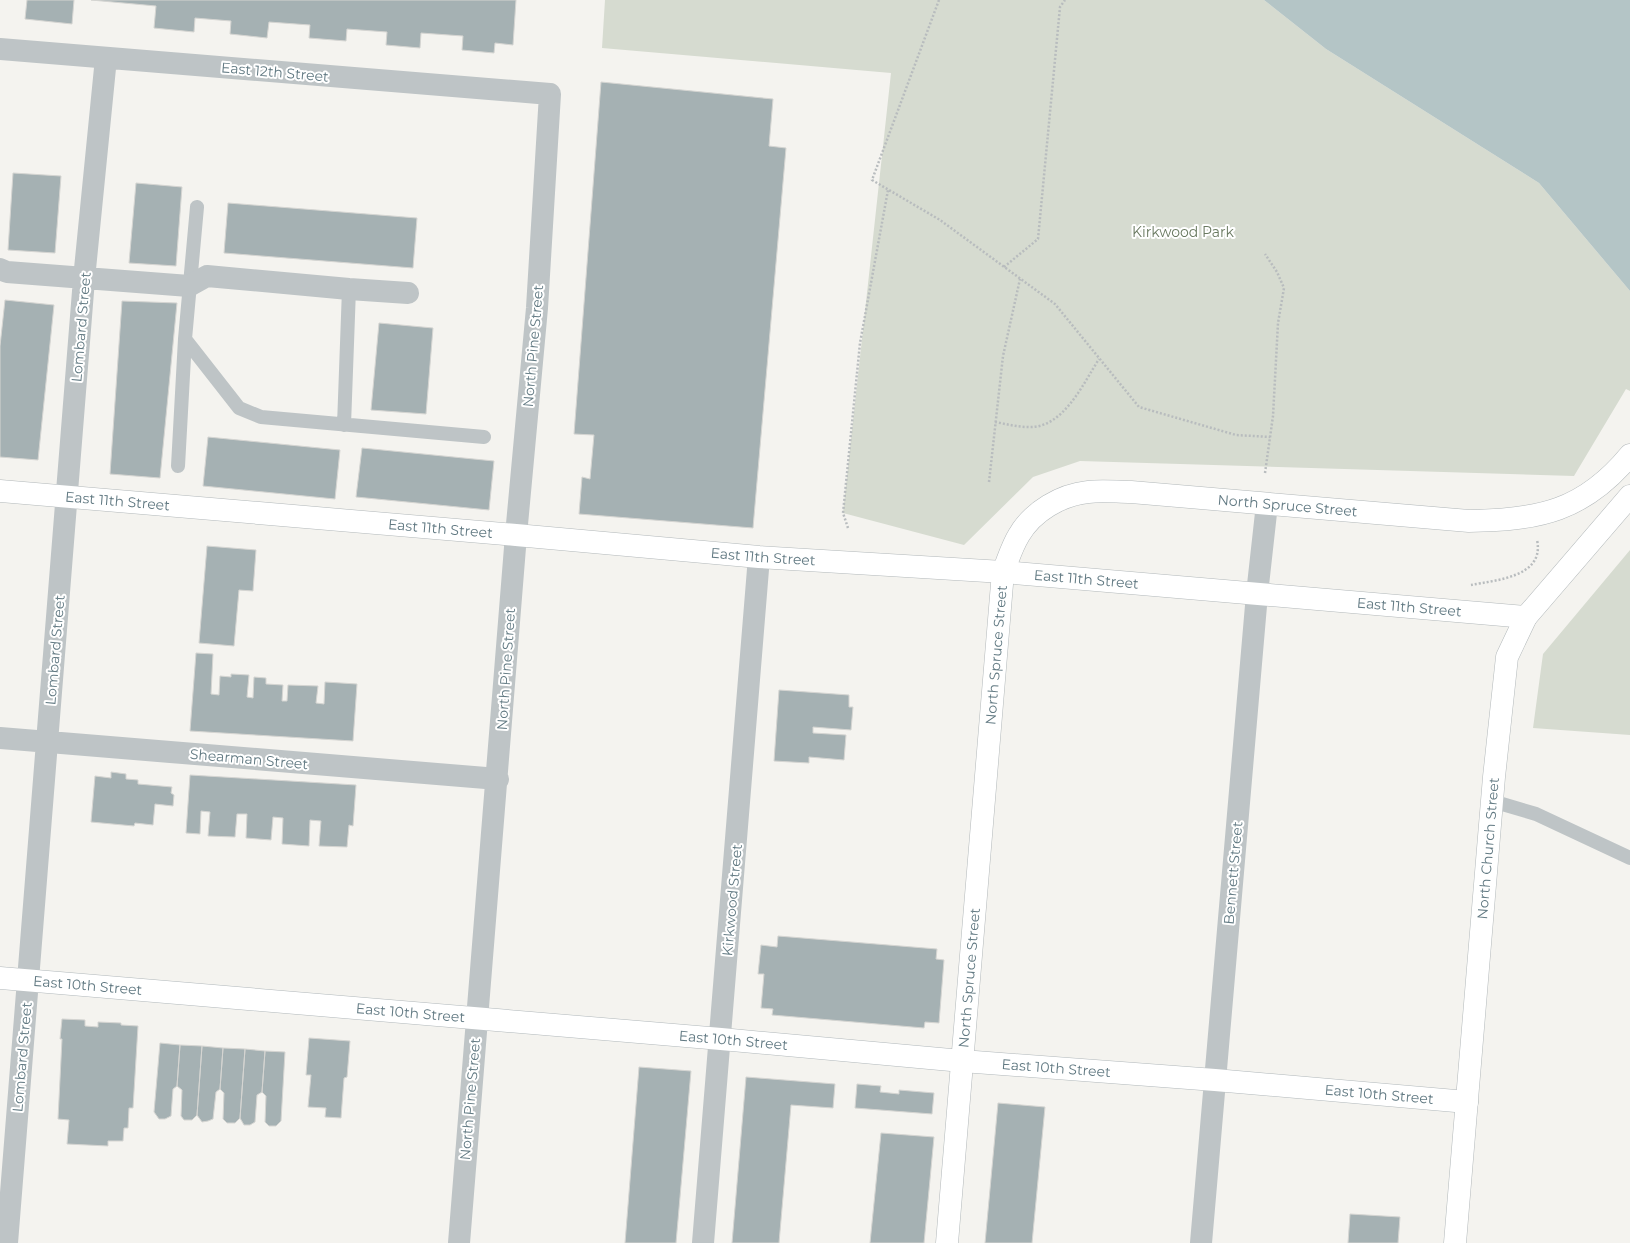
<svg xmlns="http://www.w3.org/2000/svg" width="1630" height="1243" font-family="Montserrat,sans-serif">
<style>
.green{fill:#d6dbd0}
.water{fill:#b4c5c6}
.building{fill:#a5b1b3;stroke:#d5d5d2}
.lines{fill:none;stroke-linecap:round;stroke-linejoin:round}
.secondary-casing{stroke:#b1b8bb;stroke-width:23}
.primary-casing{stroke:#b2b8ba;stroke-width:23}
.path{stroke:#b8bcbe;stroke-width:2.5;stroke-dasharray:2 2;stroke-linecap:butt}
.lane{stroke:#bec4c6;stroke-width:14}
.street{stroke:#bec4c6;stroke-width:22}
.secondary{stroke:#fff;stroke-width:22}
.primary{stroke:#fff;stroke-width:22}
.labels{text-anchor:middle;stroke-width:4;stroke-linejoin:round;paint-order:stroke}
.street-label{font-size:14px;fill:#617982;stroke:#fff}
.park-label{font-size:14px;fill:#697960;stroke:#fff}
</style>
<rect width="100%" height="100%" fill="#f4f3ef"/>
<path class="green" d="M 605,0 L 1264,0 L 1326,49 L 1539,183 L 1630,291 L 1630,391 L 1626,389 L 1574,476 L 1080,461 L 1033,477 L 964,545 L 843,513 L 891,73 L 602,48 Z
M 1630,550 L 1630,735 L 1533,728 L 1543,654 Z"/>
<path class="water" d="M 1264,0 L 1630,0 L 1630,291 L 1539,183 L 1326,49 Z"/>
<path class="building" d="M 27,0 L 74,0 L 72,24 L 25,19 Z
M 91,0 L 516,0 L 513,45 L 495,43 L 494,53 L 462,50 L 463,36 L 421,33 L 420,48 L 386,45 L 387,32 L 347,29 L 346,41 L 309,38 L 310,25 L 269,22 L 267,38 L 230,34 L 231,21 L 195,18 L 194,32 L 154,28 L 156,6 Z
M 601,82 L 773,99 L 769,146 L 786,148 L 753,528 L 579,514 L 582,477 L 590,479 L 594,435 L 574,434 Z
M 13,173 L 61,176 L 55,253 L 8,250 Z
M 136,183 L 182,187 L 176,266 L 129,263 Z
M 228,203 L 417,218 L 413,268 L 224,253 Z
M 5,300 L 54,305 L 38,460 L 0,457 L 0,346 Z
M 122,301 L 177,303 L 160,478 L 110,474 Z
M 379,323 L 433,328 L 426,414 L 371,410 Z
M 208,437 L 340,450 L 335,499 L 203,486 Z
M 362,448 L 494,461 L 489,510 L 356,497 Z
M 207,546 L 256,550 L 253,591 L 239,590 L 234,646 L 199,643 Z
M 196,653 L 213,654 L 211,694 L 219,695 L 220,676 L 231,677 L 231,674 L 249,675 L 247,697 L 253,698 L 254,677 L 266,678 L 266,684 L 283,685 L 282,701 L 287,701 L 288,685 L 318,686 L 316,703 L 324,704 L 325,682 L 357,684 L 353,741 L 190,731 Z
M 779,690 L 849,695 L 849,707 L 853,707 L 851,730 L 813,727 L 813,733 L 846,735 L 844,760 L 809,757 L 809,763 L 774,761 Z
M 111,772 L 126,774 L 126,779 L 138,780 L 138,784 L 172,787 L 171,793 L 174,795 L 173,806 L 155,804 L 153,825 L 135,823 L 134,826 L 91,822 L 95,776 L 111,778 Z
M 190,775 L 356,785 L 353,826 L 349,825 L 347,847 L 319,846 L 321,821 L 310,820 L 309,846 L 282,844 L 283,818 L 273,817 L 271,840 L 246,838 L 247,814 L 237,814 L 235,837 L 208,836 L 210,812 L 201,811 L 200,834 L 186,833 Z
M 778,936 L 937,949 L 936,959 L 944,960 L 939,1023 L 925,1022 L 924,1028 L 772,1015 L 773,1009 L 761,1008 L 764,974 L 758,974 L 761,945 L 777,947 Z
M 62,1019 L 85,1020 L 85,1026 L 98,1027 L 98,1022 L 121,1023 L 121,1025 L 138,1026 L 133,1108 L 129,1108 L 128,1128 L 124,1128 L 123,1141 L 108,1141 L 108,1146 L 67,1144 L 69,1120 L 58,1119 L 62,1039 L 60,1039 Z
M 309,1038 L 350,1041 L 347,1077 L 344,1078 L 341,1118 L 325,1117 L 326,1108 L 308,1107 L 311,1075 L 306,1075 Z
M 160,1043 L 180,1045 L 177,1086 L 173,1089 L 171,1116 L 165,1119 L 159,1119 L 154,1112 Z
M 180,1045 L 202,1046 L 197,1115 L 192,1120 L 184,1120 L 181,1116 L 182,1090 L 177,1086 Z
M 202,1046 L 223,1048 L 220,1089 L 216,1092 L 213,1119 L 208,1121 L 202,1122 L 197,1115 Z
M 223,1048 L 245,1049 L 240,1118 L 235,1123 L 227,1123 L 223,1119 L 224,1093 L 220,1089 Z
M 245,1049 L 265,1051 L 262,1092 L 257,1095 L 255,1122 L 250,1125 L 244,1125 L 240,1118 Z
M 265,1051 L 285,1052 L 281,1121 L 276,1126 L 269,1126 L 265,1122 L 266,1096 L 262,1092 Z
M 639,1067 L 691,1071 L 676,1243 L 625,1243 Z
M 746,1077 L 835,1084 L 833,1108 L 791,1105 L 779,1243 L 732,1243 Z
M 857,1084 L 881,1086 L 880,1092 L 899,1094 L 899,1090 L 934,1093 L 932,1114 L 855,1108 Z
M 998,1103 L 1045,1107 L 1032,1243 L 985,1243 Z
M 881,1133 L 934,1137 L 924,1243 L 870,1243 Z
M 1350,1214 L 1400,1217 L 1398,1243 L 1348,1243 Z"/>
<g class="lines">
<g class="secondary-casing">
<g id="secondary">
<path id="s1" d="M 0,978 L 721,1039 L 962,1061 L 1215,1080 L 1467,1102"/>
</g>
</g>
<g class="primary-casing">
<g id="primary">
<path id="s2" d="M 0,491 L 516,535 L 759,557 L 1003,572 L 1526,617"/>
<path id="s3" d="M 947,1243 L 1003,572 C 1008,560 1012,546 1019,535 C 1033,511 1061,495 1088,492 C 1102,490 1117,492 1131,492 L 1469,521 C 1539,520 1584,511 1630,455"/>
<path id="s4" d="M 1455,1243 L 1494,777 L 1507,657 L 1526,617 L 1630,496"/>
</g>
</g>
<path class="path" d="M 939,0 L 872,180 L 940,220 L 1055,304 L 1139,407 L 1236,435 L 1270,437
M 1004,267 L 1038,239 L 1060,7 L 1065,0
M 995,422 C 1006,424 1017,427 1028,427 C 1063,429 1083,384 1099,359
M 1265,473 L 1273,416 L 1278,323 L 1284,288 L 1277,272 L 1265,254
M 989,482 L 1003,356 L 1020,279
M 848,528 L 843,513 L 860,343 L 888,190
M 1471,585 C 1496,580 1545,577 1537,540"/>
<path class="lane" d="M 185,339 L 239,408 L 261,417 L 484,437
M 344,425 L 349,289
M 178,466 L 185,339 L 197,207
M 1492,801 L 1536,814 L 1630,858"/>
<path class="street" d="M 0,49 L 550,94 L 537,308 L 516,535 L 459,1243
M 0,269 L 7,272 L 189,286 L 207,276 L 349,289 L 408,293
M 0,738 L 498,779
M 7,1243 L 84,279 L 106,58
M 703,1243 L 759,557
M 1201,1243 L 1257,594 L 1267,504"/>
<use href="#secondary" class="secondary"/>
<use href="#primary" class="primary"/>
</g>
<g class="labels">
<g class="street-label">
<text transform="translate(275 72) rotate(5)" y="5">East 12th Street</text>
<text transform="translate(81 327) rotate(-85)" y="5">Lombard Street</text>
<text transform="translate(533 346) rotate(-85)" y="5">North Pine Street</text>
<text dy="5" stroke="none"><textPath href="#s2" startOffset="118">East 11th Street</textPath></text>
<text dy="5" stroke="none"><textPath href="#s3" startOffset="998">North Spruce Street</textPath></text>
<text dy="5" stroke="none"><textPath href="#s2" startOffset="442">East 11th Street</textPath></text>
<text dy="5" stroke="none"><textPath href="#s2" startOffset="766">East 11th Street</textPath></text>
<text dy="5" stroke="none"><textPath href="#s2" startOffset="1090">East 11th Street</textPath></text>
<text dy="5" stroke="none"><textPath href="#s2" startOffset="1414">East 11th Street</textPath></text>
<text transform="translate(55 650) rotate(-85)" y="5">Lombard Street</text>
<text dy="5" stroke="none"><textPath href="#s3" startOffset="590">North Spruce Street</textPath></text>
<text transform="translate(506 669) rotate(-86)" y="5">North Pine Street</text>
<text transform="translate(249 759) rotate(5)" y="5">Shearman Street</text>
<text dy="5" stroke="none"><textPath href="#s4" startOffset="396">North Church Street</textPath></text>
<text transform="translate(1233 873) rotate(-85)" y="5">Bennett Street</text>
<text transform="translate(732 900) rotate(-85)" y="5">Kirkwood Street</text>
<text dy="5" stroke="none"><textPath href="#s3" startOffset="266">North Spruce Street</textPath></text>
<text dy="5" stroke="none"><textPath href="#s1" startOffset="88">East 10th Street</textPath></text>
<text dy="5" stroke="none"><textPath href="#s1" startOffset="412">East 10th Street</textPath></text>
<text dy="5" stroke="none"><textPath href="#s1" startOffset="736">East 10th Street</textPath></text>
<text transform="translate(22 1057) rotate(-85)" y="5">Lombard Street</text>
<text dy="5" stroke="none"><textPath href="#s1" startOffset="1060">East 10th Street</textPath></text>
<text dy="5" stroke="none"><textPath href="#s1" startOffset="1384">East 10th Street</textPath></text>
<text transform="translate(470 1099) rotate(-85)" y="5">North Pine Street</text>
</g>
<g class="park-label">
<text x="1183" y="237">Kirkwood Park</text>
</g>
</g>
</svg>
